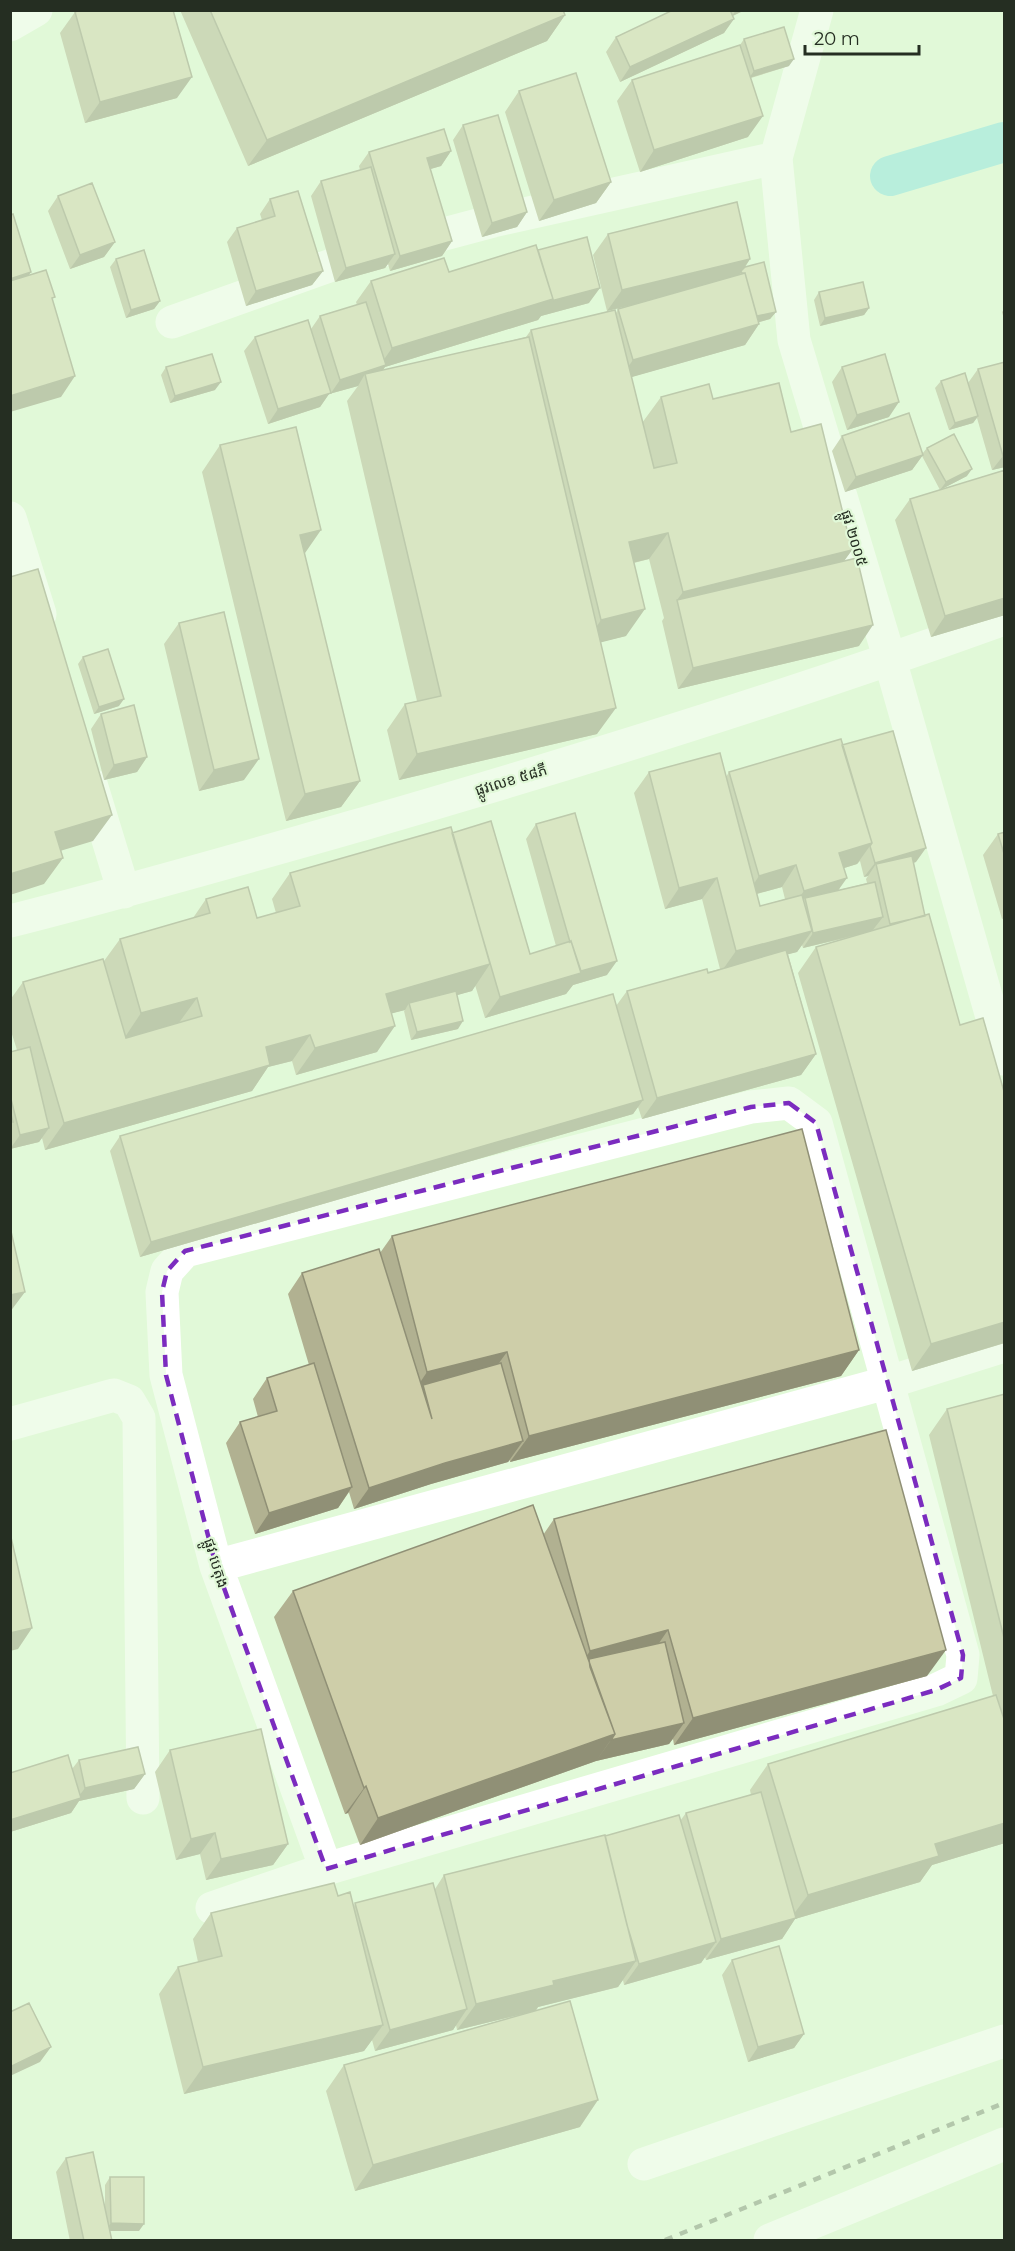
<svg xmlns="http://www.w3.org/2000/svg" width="1015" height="2251" font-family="Montserrat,'Noto Sans Khmer',sans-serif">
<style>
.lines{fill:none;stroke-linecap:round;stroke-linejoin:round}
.canal{stroke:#85e1e1;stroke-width:40}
.minor{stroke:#fff;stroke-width:33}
.rail{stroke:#7a8974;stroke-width:4.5;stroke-dasharray:8 8;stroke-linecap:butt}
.wall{fill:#b1b191;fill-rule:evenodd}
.shaded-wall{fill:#909076}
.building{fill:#cecea9;stroke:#909076;stroke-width:1.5}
.marked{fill:none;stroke:#7b2cbf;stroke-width:4.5;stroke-dasharray:12 8;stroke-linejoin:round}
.labels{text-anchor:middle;stroke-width:4.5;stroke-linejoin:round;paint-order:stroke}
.street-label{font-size:15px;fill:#252e22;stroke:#e1f9d8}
</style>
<rect width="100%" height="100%" fill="#e1f9d8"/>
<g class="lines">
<path class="canal" d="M 890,176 L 1004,142"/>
<path class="minor" d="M 817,10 L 776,158 L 794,340 L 890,660 L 1004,1059
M 10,25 L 36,10
M 172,322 L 343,261 L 493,221 L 776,158
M 10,518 L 40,614
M 91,784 L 124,892
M 10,921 C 129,891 246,857 363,824 C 578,762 793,695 1004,619
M 10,1424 L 114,1395 L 129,1401 L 139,1418 L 143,1798
M 216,1566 L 886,1383 L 1004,1346
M 212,1908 L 326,1869 L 936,1690 L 961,1678 L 963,1655 L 816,1123 L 789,1103 L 751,1107 L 185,1251 L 167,1271 L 162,1292 L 166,1375 L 216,1566 L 326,1869
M 644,2164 L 1004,2041
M 770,2240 L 1004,2144"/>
<path class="rail" d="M 665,2240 L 1004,2103"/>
</g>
<path class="wall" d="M 180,10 L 563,10 L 565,15 L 547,41 L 248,166 Z
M 673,10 L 745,10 L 733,16 L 724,33 L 620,82 L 606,52 L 616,37 Z
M 75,12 L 177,98 L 85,123 L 60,33 Z
M 744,39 L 789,66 L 751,78 L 748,137 L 640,172 L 617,101 L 632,80 L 740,45 Z
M 519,91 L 611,182 L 596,203 L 539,221 L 505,112 Z
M 463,125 L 527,212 L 517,227 L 482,237 L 453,140 Z
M 451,151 L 441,166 L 430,169 L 452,241 L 442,256 L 390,271 L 388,264 L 385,268 L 335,282 L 311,196 L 321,181 L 360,170 L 359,166 L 369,152 Z
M 58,196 L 115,242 L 104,257 L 70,269 L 48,211 Z
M 270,199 L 323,271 L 312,285 L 246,306 L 227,242 L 237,228 L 262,220 L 260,214 Z
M 608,234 L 750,259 L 745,267 L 776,312 L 770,319 L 759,322 L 759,324 L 745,345 L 631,377 L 642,423 L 661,397 L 713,399 L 791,432 L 852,550 L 844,561 L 859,646 L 678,689 L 662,621 L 664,618 L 649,559 L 634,563 L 626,636 L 600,642 L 597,734 L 399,780 L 387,730 L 405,704 L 417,701 L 347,401 L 358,386 L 329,394 L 320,407 L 268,424 L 244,351 L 255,337 L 311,329 L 320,316 L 357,305 L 356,302 L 371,281 L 449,272 L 538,250 L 589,303 L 541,316 L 538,320 L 385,367 L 382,371 L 526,337 L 531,330 L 616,313 L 618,309 L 638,303 L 607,311 L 593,255 Z
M 116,259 L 160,301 L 154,309 L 126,318 L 110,267 Z
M 819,292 L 869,308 L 864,315 L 820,326 L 814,300 Z
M 1005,308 L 1005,323 L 1002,312 Z
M 1005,362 L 1005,467 L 992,470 L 977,418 L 973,423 L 949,430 L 935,388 L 941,381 L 968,383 L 978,369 Z
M 166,367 L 215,390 L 170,403 L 161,375 Z
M 842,367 L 889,417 L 847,430 L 832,382 Z
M 842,436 L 922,454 L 927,448 L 967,476 L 942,489 L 1005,615 L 931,637 L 895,520 L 910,499 L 940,490 L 922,456 L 912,470 L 845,492 L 832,451 Z
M 220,445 L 360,781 L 341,807 L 286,821 L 202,472 Z
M 179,623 L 244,780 L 199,791 L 164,644 Z
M 83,657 L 119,706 L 94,714 L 78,664 Z
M 101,714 L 147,757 L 137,772 L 104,780 L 91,729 Z
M 842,745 L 916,862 L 913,863 L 925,916 L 960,1025 L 1005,1095 L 1005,1343 L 912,1371 L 798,973 L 816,947 L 855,936 L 803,948 L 802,945 L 797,952 L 788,954 L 816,1054 L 801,1075 L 642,1119 L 638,1107 L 633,1114 L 140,1257 L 110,1151 L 120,1136 L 616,1006 L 627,991 L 720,969 L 702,899 L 665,909 L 634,793 L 649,772 L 726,777 L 729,772 ZM 860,861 L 864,877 L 868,876 L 866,879 L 867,883 L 839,890 L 844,868 L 857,864 ZM 782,887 L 785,899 L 760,906 L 757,894 Z
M 536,824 L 607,975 L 573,985 L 566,994 L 485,1018 L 475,985 L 472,991 L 457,995 L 458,1029 L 411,1040 L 404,1011 L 405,1010 L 392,1013 L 377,1052 L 296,1075 L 292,1061 L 268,1067 L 252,1091 L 45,1150 L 42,1138 L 39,1142 L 10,1149 L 10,1052 L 17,1050 L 10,1028 L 10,1000 L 23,982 L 104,961 L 120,939 L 193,918 L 206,899 L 257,918 L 276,913 L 272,899 L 290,873 L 452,833 L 530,954 L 556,946 L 526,839 Z
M 1005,832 L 1005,918 L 1002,919 L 983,855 L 998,834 Z
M 392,1236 L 859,1350 L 841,1376 L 510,1462 L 510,1460 L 508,1462 L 431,1484 L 354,1509 L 349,1492 L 338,1508 L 255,1534 L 226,1443 L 240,1422 L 258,1417 L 253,1399 L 267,1378 L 309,1365 L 288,1294 L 302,1273 L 380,1253 Z
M 1005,1394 L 1005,1843 L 932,1865 L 920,1882 L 795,1919 L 782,1939 L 706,1960 L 705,1957 L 701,1963 L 624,1985 L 623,1980 L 618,1987 L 538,2007 L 536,2011 L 580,2127 L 355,2191 L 326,2091 L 344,2065 L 519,2015 L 457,2030 L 456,2025 L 453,2030 L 375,2051 L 372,2040 L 364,2051 L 184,2094 L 159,1994 L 178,1967 L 198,1962 L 193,1939 L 211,1913 L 338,1896 L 354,1906 L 355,1903 L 435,1889 L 444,1875 L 605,1836 L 680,1821 L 686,1813 L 751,1795 L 750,1790 L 768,1764 L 993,1696 L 929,1435 L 947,1409 Z
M 554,1519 L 927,1676 L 674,1745 L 673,1739 L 669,1744 L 596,1761 L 360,1845 L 348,1813 L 345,1814 L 274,1617 L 293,1591 L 543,1535 Z
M 170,1750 L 288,1844 L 273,1865 L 206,1880 L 200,1854 L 176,1860 L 155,1772 Z
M 79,1760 L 145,1774 L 134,1789 L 79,1801 L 71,1813 L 10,1832 L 10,1773 L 72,1769 Z
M 732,1960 L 804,2034 L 794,2048 L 748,2062 L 722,1975 Z
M 66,2158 L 105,2207 L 105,2185 L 110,2177 L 139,2231 L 110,2231 L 112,2241 L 70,2241 L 56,2172 Z"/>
<path class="shaded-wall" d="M 736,10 L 745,10 L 732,16 Z
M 565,15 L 547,41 L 248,166 L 267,140 Z
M 734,19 L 724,33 L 620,82 L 630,67 Z
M 794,59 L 789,66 L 749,78 L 754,71 Z
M 192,77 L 177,98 L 85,123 L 100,102 Z
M 763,116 L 748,137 L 640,172 L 654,150 Z
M 451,151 L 441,166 L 417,173 L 427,158 Z
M 611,182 L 596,203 L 539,221 L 554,200 Z
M 527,212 L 517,227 L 482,237 L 492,223 Z
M 452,241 L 442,256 L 390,271 L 400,256 Z
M 115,242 L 104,257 L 70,269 L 80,255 Z
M 395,254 L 385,268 L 335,282 L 346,268 Z
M 750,259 L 736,280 L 607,311 L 622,290 Z
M 323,271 L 312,285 L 246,306 L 256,291 Z
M 31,272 L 21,287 L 10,290 L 10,279 Z
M 600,288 L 589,303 L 541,316 L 538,320 L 385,367 L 376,380 L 365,374 L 358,386 L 329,394 L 320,407 L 268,424 L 278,409 L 331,393 L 340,380 L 378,368 L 392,348 L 553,299 Z
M 160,301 L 154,309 L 126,318 L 131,310 Z
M 869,308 L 864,315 L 820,326 L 825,318 Z
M 776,312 L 770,319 L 748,325 L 753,317 Z
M 759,324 L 745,345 L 618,381 L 633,360 Z
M 75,376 L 61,397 L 10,412 L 10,396 Z
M 221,382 L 215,390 L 170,403 L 175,396 Z
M 899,402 L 889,417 L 847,430 L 857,415 Z
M 978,416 L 973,423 L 949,430 L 955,423 Z
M 923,455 L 912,470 L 845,492 L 856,477 Z
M 1005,455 L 1005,467 L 992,470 L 1003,456 Z
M 972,469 L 967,476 L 940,490 L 946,482 Z
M 321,530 L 303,556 L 300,535 Z
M 668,533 L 649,559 L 610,568 L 629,542 Z
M 852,550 L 833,576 L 677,600 L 683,592 Z
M 1005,598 L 1005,615 L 931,637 L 945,616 Z
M 645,609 L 626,636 L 583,647 L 601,620 Z
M 873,625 L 859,646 L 678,689 L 693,668 Z
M 124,699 L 119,706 L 94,714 L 99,707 Z
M 616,708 L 597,734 L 399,780 L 417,754 Z
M 147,757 L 137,772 L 104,780 L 114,765 Z
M 259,759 L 244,780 L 199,791 L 214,770 Z
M 360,781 L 341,807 L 286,821 L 305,794 Z
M 112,815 L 93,841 L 37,858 L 55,832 Z
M 872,843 L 857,864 L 825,874 L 839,853 Z
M 926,848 L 916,862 L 878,873 L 876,864 L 868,876 L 864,877 L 875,863 Z
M 63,858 L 44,884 L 10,895 L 10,874 Z
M 796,865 L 782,887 L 745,897 L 759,876 Z
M 717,878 L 702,899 L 665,909 L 679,888 Z
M 847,878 L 832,899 L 805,898 L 796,910 L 789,912 L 804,891 Z
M 883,917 L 872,931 L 803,948 L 813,933 Z
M 812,931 L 797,952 L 721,972 L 736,951 Z
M 617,961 L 607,975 L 573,985 L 566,994 L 485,1018 L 500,997 L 578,972 Z
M 490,964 L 472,991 L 411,1008 L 409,1003 L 405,1010 L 367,1020 L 386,994 Z
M 197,998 L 178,1024 L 123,1040 L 141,1013 Z
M 463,1021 L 458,1029 L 411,1040 L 417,1032 Z
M 395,1026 L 377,1052 L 296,1075 L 315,1048 Z
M 310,1035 L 292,1061 L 268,1067 L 252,1091 L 45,1150 L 64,1123 L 266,1047 Z
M 816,1054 L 801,1075 L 642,1119 L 657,1098 Z
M 643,1100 L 633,1114 L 140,1257 L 151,1242 Z
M 49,1128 L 39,1142 L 10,1149 L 20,1135 Z
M 25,1292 L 10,1312 L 10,1295 Z
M 1005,1322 L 1004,1343 L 912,1371 L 931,1344 Z
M 859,1350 L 841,1376 L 510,1462 L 529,1436 Z
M 507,1352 L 488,1378 L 423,1385 L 414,1397 L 409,1399 L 427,1372 Z
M 523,1441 L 508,1462 L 431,1484 L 354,1509 L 369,1488 L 445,1463 Z
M 352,1487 L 338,1508 L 255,1534 L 269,1513 Z
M 32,1628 L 18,1649 L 10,1651 L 10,1633 Z
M 668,1630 L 650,1656 L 572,1678 L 590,1651 Z
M 946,1650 L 927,1676 L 674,1745 L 693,1718 Z
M 684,1723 L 669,1744 L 596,1761 L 611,1740 Z
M 615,1734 L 596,1761 L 360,1845 L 378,1818 Z
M 145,1774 L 134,1789 L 79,1801 L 71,1813 L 10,1832 L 10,1820 L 76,1800 L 85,1788 Z
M 366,1786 L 348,1813 L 345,1814 L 364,1788 Z
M 1005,1823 L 1005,1843 L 932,1865 L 920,1882 L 795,1919 L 782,1939 L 706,1960 L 721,1939 L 790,1919 L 808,1895 L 935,1844 Z
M 215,1833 L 200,1854 L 176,1860 L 191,1839 Z
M 288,1844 L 273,1865 L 206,1880 L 221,1859 Z
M 716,1942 L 701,1963 L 624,1985 L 639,1964 Z
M 636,1961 L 618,1987 L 538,2007 L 535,2011 L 457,2030 L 476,2004 L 553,1981 Z
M 467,2009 L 453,2030 L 375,2051 L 390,2030 Z
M 383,2025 L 364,2051 L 184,2094 L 203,2067 Z
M 804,2034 L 794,2048 L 748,2062 L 758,2047 Z
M 51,2047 L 40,2062 L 10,2076 L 10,2068 L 12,2066 Z
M 598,2100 L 580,2127 L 355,2191 L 373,2165 Z
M 111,2223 L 144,2224 L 139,2231 L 105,2231 Z"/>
<path class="building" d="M 80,10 L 173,10 L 192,77 L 100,102 L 75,12 Z
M 210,10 L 563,10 L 565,15 L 267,140 Z
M 673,10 L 730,10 L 734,19 L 630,67 L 616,37 Z
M 784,27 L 794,59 L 754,71 L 744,39 Z
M 740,45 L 763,116 L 654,150 L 632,80 Z
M 576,73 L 611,182 L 554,200 L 519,91 Z
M 498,115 L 527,212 L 492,223 L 463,125 Z
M 444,129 L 451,151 L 427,158 L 452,241 L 400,256 L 369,152 Z
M 371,167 L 395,254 L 346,268 L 321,181 Z
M 92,183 L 115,242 L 80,255 L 58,196 Z
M 298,191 L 323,271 L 256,291 L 237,228 L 275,216 L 270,199 Z
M 737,202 L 750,259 L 622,290 L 608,234 Z
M 13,214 L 31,272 L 10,279 L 10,215 Z
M 587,237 L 600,288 L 551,301 L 553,299 L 538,250 Z
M 536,245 L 553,299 L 392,348 L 371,281 L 444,258 L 449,272 Z
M 144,250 L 160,301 L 131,310 L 116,259 Z
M 764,262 L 776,312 L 757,316 L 745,273 L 742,273 L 741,271 L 745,267 Z
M 46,270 L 55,297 L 52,298 L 75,376 L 10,396 L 10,281 Z
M 745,273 L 759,324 L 633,360 L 618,309 Z
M 863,282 L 869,308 L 825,318 L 819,292 Z
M 366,302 L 386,365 L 340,380 L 320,316 Z
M 615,310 L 654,468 L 677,463 L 661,397 L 709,384 L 713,399 L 779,383 L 791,432 L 821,424 L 852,550 L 683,592 L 668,533 L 629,542 L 645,609 L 601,620 L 531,330 Z
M 308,320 L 331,393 L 278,409 L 255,337 Z
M 529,337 L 616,708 L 417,754 L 405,704 L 441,696 L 365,374 Z
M 212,354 L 221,382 L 175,396 L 166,367 Z
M 885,354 L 899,402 L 857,415 L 842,367 Z
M 1005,362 L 1005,455 L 1003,456 L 978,369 Z
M 965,373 L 978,416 L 955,423 L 941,381 Z
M 909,413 L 923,455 L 856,477 L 842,436 Z
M 296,427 L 321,530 L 300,535 L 360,781 L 305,794 L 220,445 Z
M 954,434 L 972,469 L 946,482 L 927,448 Z
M 1005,470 L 1005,598 L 945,616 L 910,499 Z
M 857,558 L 873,625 L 693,668 L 677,600 Z
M 38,569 L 112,815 L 55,832 L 63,858 L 10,874 L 10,577 Z
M 224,612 L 259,759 L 214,770 L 179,623 Z
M 108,649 L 124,699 L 99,707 L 83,657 Z
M 134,705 L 147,757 L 114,765 L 101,714 Z
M 893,731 L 926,848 L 875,863 L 870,846 L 872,843 L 842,745 Z
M 841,739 L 872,843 L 839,853 L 847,878 L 804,891 L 796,865 L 759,876 L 729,772 Z
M 720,753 L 760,906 L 802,895 L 812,931 L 736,951 L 717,878 L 679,888 L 649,772 Z
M 575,813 L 617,961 L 581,971 L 571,941 L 570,942 L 536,824 Z
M 491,821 L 530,954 L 571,941 L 581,973 L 500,997 L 452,833 Z
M 451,827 L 490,964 L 386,994 L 395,1026 L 315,1048 L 310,1035 L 266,1047 L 270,1065 L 64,1123 L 23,982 L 103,959 L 126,1038 L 202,1016 L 197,998 L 141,1013 L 120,939 L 210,913 L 206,899 L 248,887 L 257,918 L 300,906 L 290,873 Z
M 1005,832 L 1005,857 L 998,834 Z
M 912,856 L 925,916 L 890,924 L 876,864 Z
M 875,882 L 883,917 L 813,933 L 805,898 Z
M 929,914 L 960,1025 L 983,1018 L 1005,1095 L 1005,1322 L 931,1344 L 816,947 Z
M 786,950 L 816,1054 L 657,1098 L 627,991 L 707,969 L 708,973 Z
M 456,991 L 463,1021 L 417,1032 L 409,1003 Z
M 613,994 L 643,1100 L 151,1242 L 120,1136 Z
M 30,1047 L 49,1128 L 20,1135 L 10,1095 L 10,1052 Z
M 10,1111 L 13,1122 L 10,1122 Z
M 802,1129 L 859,1350 L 529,1436 L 507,1352 L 427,1372 L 392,1236 Z
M 10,1227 L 25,1292 L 10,1295 Z
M 379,1249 L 432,1419 L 423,1385 L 501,1363 L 523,1441 L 445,1463 L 369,1488 L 302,1273 Z
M 314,1363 L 352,1487 L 269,1513 L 240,1422 L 277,1411 L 267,1378 Z
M 1005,1394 L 1005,1642 L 947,1409 Z
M 886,1430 L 946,1650 L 693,1718 L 668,1630 L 590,1651 L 554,1519 Z
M 533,1505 L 615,1734 L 378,1818 L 366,1786 L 364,1788 L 293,1591 Z
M 10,1533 L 32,1628 L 10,1633 Z
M 665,1642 L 684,1723 L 611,1740 L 615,1734 L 590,1667 L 589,1659 Z
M 996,1695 L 1005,1722 L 1005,1823 L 935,1844 L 939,1856 L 808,1895 L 768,1764 Z
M 261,1729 L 288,1844 L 221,1859 L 215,1833 L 191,1839 L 170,1750 Z
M 138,1747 L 145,1774 L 85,1788 L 79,1760 Z
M 68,1755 L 81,1798 L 10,1820 L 10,1773 Z
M 761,1792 L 796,1918 L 721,1939 L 686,1813 Z
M 679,1815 L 716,1942 L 639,1964 L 627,1925 L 605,1836 Z
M 605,1835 L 636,1961 L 553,1981 L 554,1985 L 476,2004 L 444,1875 Z
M 334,1883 L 338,1896 L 350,1892 L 383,2025 L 203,2067 L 178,1967 L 222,1956 L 211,1913 Z
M 433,1883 L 467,2009 L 390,2030 L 355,1903 Z
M 779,1946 L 804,2034 L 758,2047 L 732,1960 Z
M 570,2001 L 598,2100 L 373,2165 L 344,2065 Z
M 29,2003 L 51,2047 L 12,2066 L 10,2063 L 10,2012 Z
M 93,2152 L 112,2241 L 84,2241 L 66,2158 Z
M 110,2177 L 144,2177 L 144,2224 L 111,2223 Z"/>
<path d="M0 0H1015V2251H0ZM 789,1103 L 816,1123 L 963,1655 L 961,1678 L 936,1690 L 326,1869 L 216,1566 L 166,1375 L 162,1292 L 167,1271 L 185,1251 L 751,1107 Z" fill="#e1f9d8" fill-opacity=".55" fill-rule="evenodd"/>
<path class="marked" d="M 789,1103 L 816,1123 L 963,1655 L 961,1678 L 936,1690 L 326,1869 L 216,1566 L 166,1375 L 162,1292 L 167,1271 L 185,1251 L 751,1107 Z"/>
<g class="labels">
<g class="street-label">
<text transform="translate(854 538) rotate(73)" y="5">ផ្លូវ ២០០៥</text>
<text transform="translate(511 780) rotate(-17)" y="5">ផ្លូវលេខ ៥៨ភី</text>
<text transform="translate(216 1563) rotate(73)" y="5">ផ្លូវ បេតុង</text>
</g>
</g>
<rect width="1015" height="2251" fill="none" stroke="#252e22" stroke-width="24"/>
<path d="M805 45v9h114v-9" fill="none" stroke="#252e22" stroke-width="3"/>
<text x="814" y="45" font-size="18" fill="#252e22" stroke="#e1f9d8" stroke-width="4.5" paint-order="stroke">20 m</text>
</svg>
